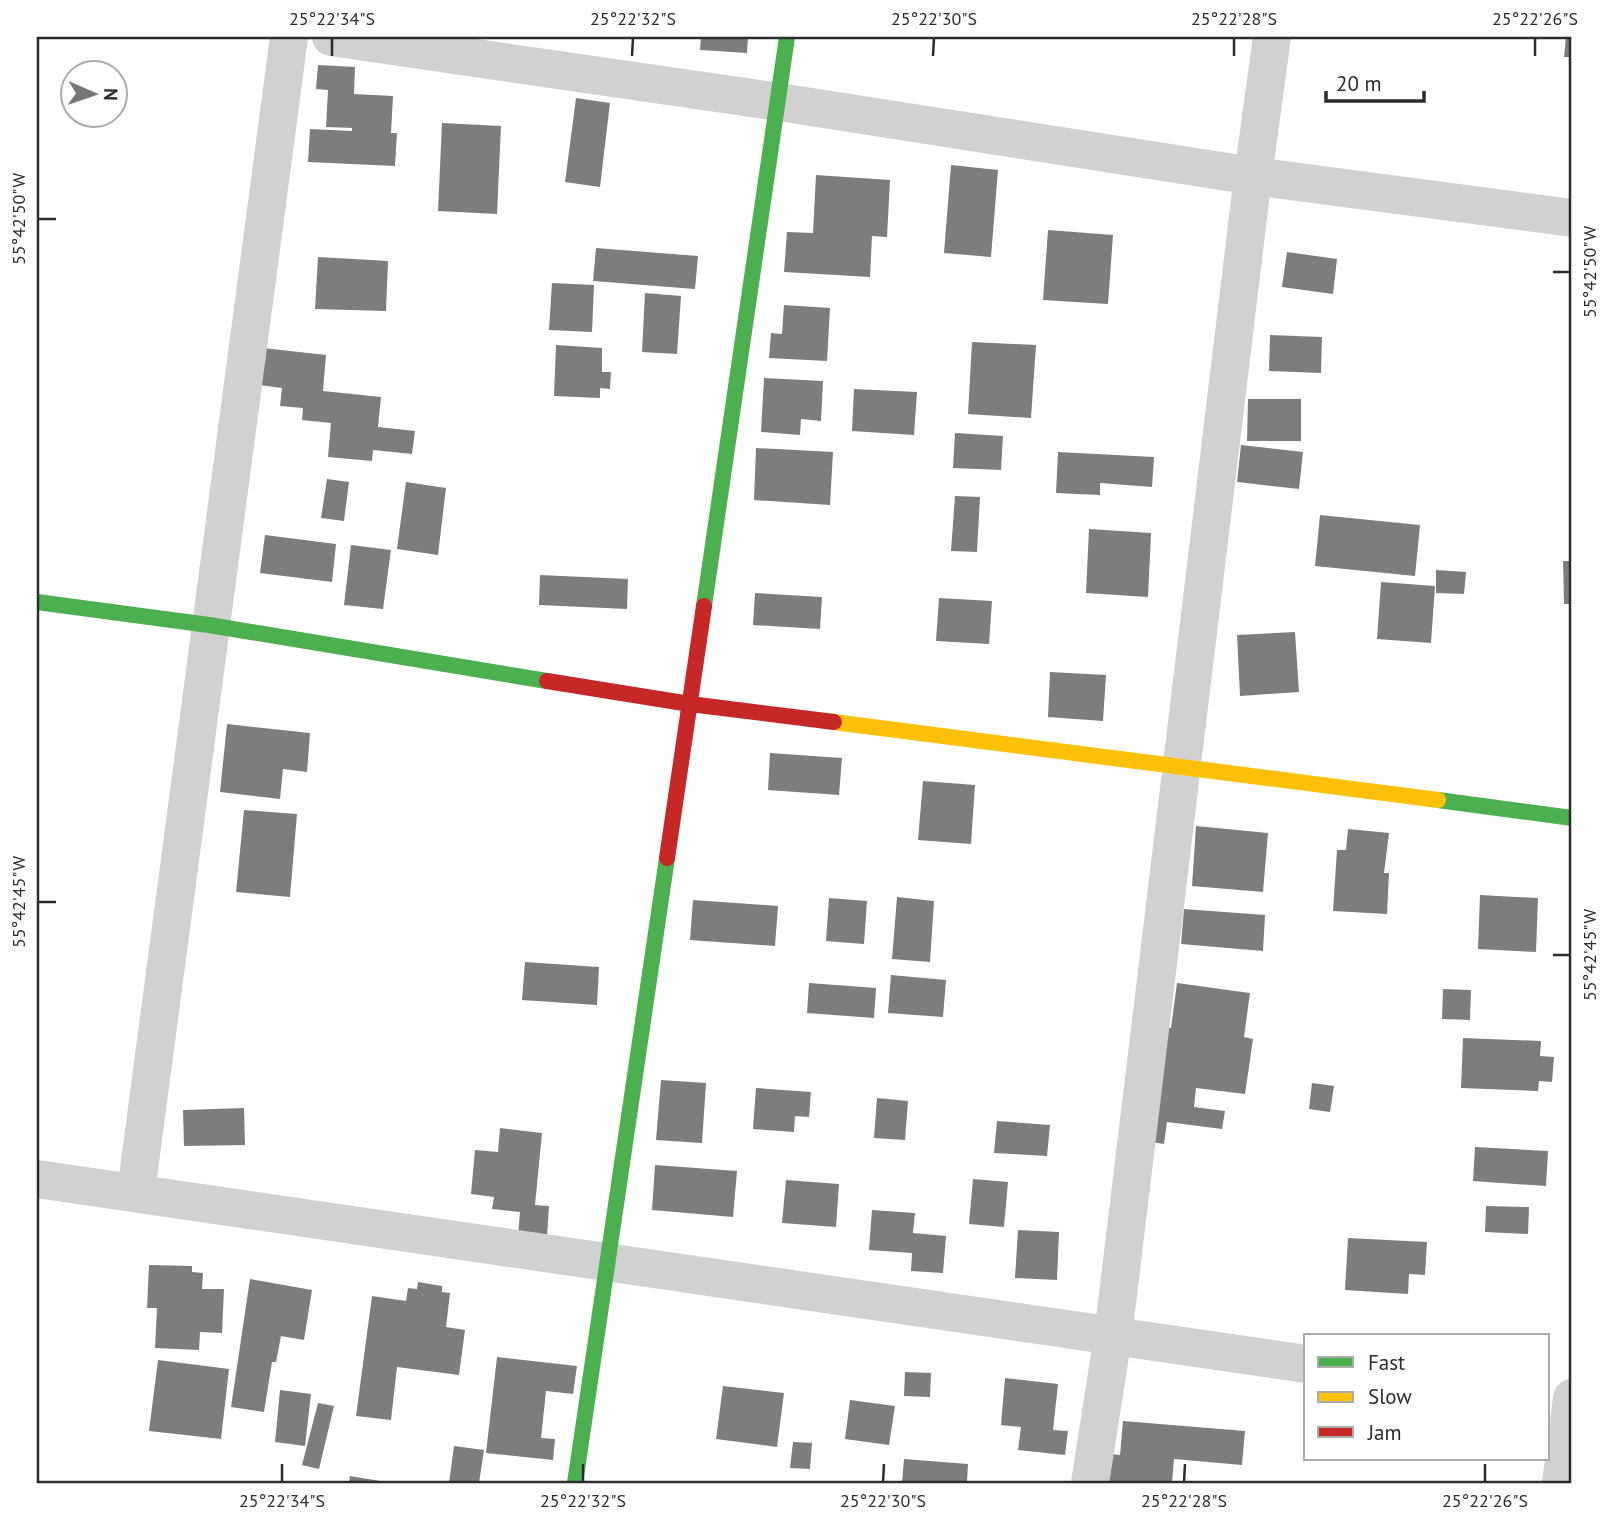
<svg xmlns="http://www.w3.org/2000/svg" width="1609" height="1520" font-family="'PT Sans',sans-serif">
<style>
.building{fill:#7d7d7d}
.lines{fill:none;stroke-linecap:round;stroke-linejoin:round}
.street{stroke:#d1d1d1;stroke-width:38}
.fast{stroke:#4caf50;stroke-width:16}
.slow{stroke:#ffc107;stroke-width:16}
.jam{stroke:#c62828;stroke-width:16}
.ticks{fill:none;stroke:#2c2c2c;stroke-width:2.5}
.neatline{fill:none;stroke:#2c2c2c;stroke-width:2.5}
.ticks-label{font-size:18px;text-anchor:middle;fill:#2c2c2c}
</style>
<rect width="100%" height="100%" fill="#fff"/>
<path class="building" d="M 701,37 L 748,37 L 747,53 L 700,50 Z
M 1566,37 L 1572,37 L 1572,57 L 1564,57 Z
M 318,65 L 355,67 L 354,94 L 393,96 L 391,133 L 397,133 L 395,166 L 308,162 L 310,129 L 352,131 L 352,128 L 326,127 L 328,90 L 316,89 Z
M 576,98 L 610,103 L 600,187 L 565,182 Z
M 442,123 L 501,126 L 497,214 L 438,211 Z
M 951,165 L 998,170 L 991,257 L 944,253 Z
M 816,175 L 890,180 L 887,237 L 872,236 L 870,277 L 784,272 L 787,232 L 813,233 Z
M 1048,230 L 1113,235 L 1108,304 L 1043,300 Z
M 596,248 L 698,256 L 695,289 L 593,281 Z
M 1287,252 L 1337,259 L 1333,294 L 1282,287 Z
M 318,257 L 388,261 L 386,311 L 315,309 Z
M 552,283 L 594,285 L 592,332 L 549,330 Z
M 645,293 L 681,296 L 677,354 L 642,352 Z
M 784,305 L 830,308 L 827,361 L 769,358 L 771,333 L 782,334 Z
M 1270,335 L 1322,337 L 1321,373 L 1269,371 Z
M 972,342 L 1036,345 L 1031,418 L 968,414 Z
M 556,345 L 602,348 L 602,372 L 611,372 L 610,389 L 600,388 L 600,398 L 554,396 Z
M 263,348 L 326,355 L 323,391 L 381,397 L 378,427 L 415,431 L 412,454 L 373,450 L 372,461 L 328,457 L 331,423 L 302,420 L 303,408 L 280,406 L 282,388 L 259,385 Z
M 764,378 L 823,381 L 821,421 L 801,419 L 800,435 L 761,432 Z
M 854,389 L 917,392 L 914,435 L 852,431 Z
M 1248,399 L 1301,399 L 1301,441 L 1247,441 Z
M 955,433 L 1003,436 L 1001,470 L 953,468 Z
M 1241,445 L 1303,452 L 1299,489 L 1237,482 Z
M 756,448 L 833,452 L 830,505 L 754,500 Z
M 1058,452 L 1154,457 L 1152,487 L 1100,483 L 1100,495 L 1056,493 Z
M 327,479 L 349,482 L 344,521 L 321,518 Z
M 406,482 L 446,488 L 438,555 L 397,549 Z
M 955,496 L 980,497 L 977,552 L 951,551 Z
M 1320,515 L 1420,525 L 1415,576 L 1315,566 Z
M 1089,529 L 1151,533 L 1148,597 L 1086,593 Z
M 265,535 L 336,544 L 332,582 L 260,573 Z
M 351,545 L 391,550 L 383,609 L 344,605 Z
M 1563,561 L 1572,561 L 1572,604 L 1564,604 Z
M 1436,570 L 1466,572 L 1464,594 L 1436,593 Z
M 540,575 L 628,579 L 627,609 L 539,605 Z
M 1381,582 L 1435,586 L 1431,643 L 1377,639 Z
M 755,593 L 822,597 L 820,629 L 753,625 Z
M 939,598 L 992,601 L 989,644 L 936,641 Z
M 1295,632 L 1299,692 L 1240,696 L 1237,635 Z
M 1050,672 L 1106,675 L 1103,721 L 1048,717 Z
M 227,724 L 310,733 L 307,772 L 283,769 L 280,799 L 220,792 Z
M 770,753 L 842,758 L 839,795 L 768,790 Z
M 923,781 L 975,785 L 971,844 L 918,840 Z
M 244,810 L 297,814 L 290,897 L 236,892 Z
M 1196,826 L 1268,833 L 1263,892 L 1192,886 Z
M 1348,829 L 1389,833 L 1384,873 L 1389,873 L 1387,914 L 1333,911 L 1337,850 L 1346,850 Z
M 1480,895 L 1538,898 L 1536,952 L 1478,949 Z
M 897,897 L 934,901 L 930,962 L 892,959 Z
M 829,898 L 867,901 L 864,944 L 826,941 Z
M 693,900 L 778,906 L 775,946 L 690,940 Z
M 1184,909 L 1265,915 L 1263,951 L 1181,944 Z
M 525,962 L 599,967 L 597,1005 L 522,1000 Z
M 891,975 L 946,980 L 943,1017 L 888,1013 Z
M 809,983 L 876,988 L 874,1018 L 807,1013 Z
M 1177,983 L 1250,993 L 1244,1037 L 1253,1039 L 1245,1094 L 1196,1088 L 1194,1107 L 1225,1111 L 1222,1129 L 1167,1122 L 1164,1144 L 1145,1141 L 1162,1027 L 1171,1028 Z
M 1443,989 L 1471,990 L 1470,1020 L 1442,1019 Z
M 1463,1038 L 1541,1041 L 1540,1056 L 1554,1057 L 1552,1082 L 1539,1081 L 1538,1091 L 1461,1088 Z
M 661,1080 L 706,1083 L 702,1143 L 656,1140 Z
M 1312,1083 L 1334,1086 L 1330,1112 L 1309,1109 Z
M 756,1088 L 811,1092 L 809,1117 L 795,1116 L 794,1132 L 753,1129 Z
M 877,1098 L 908,1101 L 905,1140 L 874,1138 Z
M 244,1108 L 245,1145 L 184,1146 L 183,1110 Z
M 997,1121 L 1050,1125 L 1047,1156 L 994,1153 Z
M 500,1128 L 542,1133 L 535,1205 L 549,1206 L 547,1238 L 518,1236 L 520,1212 L 492,1209 L 494,1197 L 471,1194 L 475,1150 L 498,1152 Z
M 1475,1147 L 1548,1151 L 1546,1186 L 1473,1181 Z
M 655,1165 L 737,1171 L 733,1217 L 652,1210 Z
M 973,1179 L 1008,1182 L 1004,1227 L 969,1224 Z
M 786,1180 L 839,1184 L 836,1227 L 782,1223 Z
M 1486,1206 L 1529,1207 L 1528,1234 L 1485,1232 Z
M 872,1210 L 915,1213 L 913,1233 L 946,1236 L 943,1273 L 911,1271 L 912,1253 L 869,1250 Z
M 1018,1230 L 1059,1232 L 1057,1280 L 1015,1278 Z
M 1348,1238 L 1427,1242 L 1425,1275 L 1409,1274 L 1408,1294 L 1345,1290 Z
M 149,1265 L 192,1266 L 192,1272 L 203,1273 L 202,1289 L 224,1289 L 222,1333 L 200,1332 L 199,1350 L 155,1348 L 157,1308 L 147,1308 Z
M 250,1279 L 312,1290 L 304,1340 L 281,1336 L 276,1362 L 272,1362 L 264,1412 L 231,1407 Z
M 418,1282 L 442,1286 L 442,1292 L 450,1293 L 446,1327 L 465,1330 L 459,1375 L 397,1367 L 391,1420 L 356,1416 L 372,1296 L 406,1301 L 408,1288 L 417,1289 Z
M 497,1357 L 577,1366 L 573,1394 L 546,1391 L 541,1438 L 555,1439 L 553,1460 L 486,1453 Z
M 158,1360 L 229,1369 L 221,1439 L 149,1431 Z
M 905,1372 L 931,1373 L 930,1397 L 904,1396 Z
M 1005,1378 L 1058,1384 L 1053,1430 L 1068,1431 L 1065,1455 L 1018,1450 L 1021,1427 L 1001,1425 Z
M 723,1386 L 784,1393 L 777,1447 L 716,1439 Z
M 280,1390 L 311,1394 L 305,1446 L 275,1442 Z
M 850,1400 L 895,1406 L 889,1445 L 845,1439 Z
M 318,1403 L 334,1406 L 319,1469 L 302,1465 Z
M 1123,1421 L 1245,1431 L 1242,1465 L 1174,1459 L 1172,1483 L 1108,1483 L 1111,1454 L 1120,1455 Z
M 793,1442 L 812,1443 L 810,1469 L 790,1468 Z
M 454,1446 L 484,1450 L 479,1483 L 449,1483 Z
M 904,1459 L 968,1464 L 967,1481 L 975,1481 L 975,1483 L 902,1483 Z
M 350,1476 L 386,1482 L 386,1483 L 349,1483 Z"/>
<g class="lines">
<path class="street" d="M 331,37 L 779,102 L 1253,176 L 1572,218
M 37,1179 L 1306,1364
M 136,1192 L 289,37
M 1090,1483 L 1113,1336 L 1253,176 L 1272,37
M 1561,1483 L 1572,1398"/>
<path class="fast" d="M 37,602 L 209,625 L 547,681
M 704,606 L 787,37
M 1438,800 L 1572,818
M 575,1483 L 667,858"/>
<path class="slow" d="M 834,722 L 1438,800"/>
<path class="jam" d="M 547,681 L 690,704 L 834,722
M 667,858 L 704,606"/>
</g>
<path class="ticks" d="M 332,56 L 332,38M 632,56 L 633,38M 933,56 L 934,38M 1234,56 L 1234,38M 1535,56 L 1535,38M 38,219 L 56,219M 1553,272 L 1570,272M 38,902 L 56,902M 1553,955 L 1570,955M 282,1482 L 282,1464M 583,1482 L 583,1464M 883,1482 L 884,1464M 1184,1482 L 1185,1464M 1485,1482 L 1485,1464"/>
<rect width="1609" height="1520" fill="none" stroke="#ffffff" stroke-width="77"/>
<rect x="1304" y="1334" width="245" height="126" fill="#ffffff" stroke="#ababab" stroke-width="2"/>
<rect x="1318" y="1357" width="35" height="10" fill="#4caf50" stroke="#ababab" stroke-width="2"/>
<text x="1368" y="1370" font-size="21" fill="#2c2c2c">Fast</text>
<rect x="1318" y="1392" width="35" height="10" fill="#ffc107" stroke="#ababab" stroke-width="2"/>
<text x="1368" y="1404" font-size="21" fill="#2c2c2c">Slow</text>
<rect x="1318" y="1427" width="35" height="10" fill="#c62828" stroke="#ababab" stroke-width="2"/>
<text x="1368" y="1440" font-size="21" fill="#2c2c2c">Jam</text>
<g transform="translate(94 94) rotate(92)"><circle r="33" fill="#ffffff" stroke="#ababab" stroke-width="2"/>
<path d="M0-5L12 26L0 18L-12 26Z" fill="#767676"/>
<text y="-10" font-size="19" font-weight="bold" text-anchor="middle" fill="#2c2c2c">N</text>
</g>
<path d="M1326 91v10h98v-10" fill="none" stroke="#2c2c2c" stroke-width="3.5"/>
<text x="1336" y="91" font-size="21" fill="#2c2c2c" stroke="#ffffff" stroke-width="5" paint-order="stroke">20 m</text>
<rect x="38" y="38" width="1532" height="1444" class="neatline"/>
<g class="ticks-label">
<text x="332" y="25">25°22'34"S</text>
<text x="633" y="25">25°22'32"S</text>
<text x="934" y="25">25°22'30"S</text>
<text x="1234" y="25">25°22'28"S</text>
<text x="1535" y="25">25°22'26"S</text>
<text transform="translate(19 219) rotate(-90)" y="6">55°42'50"W</text>
<text transform="translate(1590 272) rotate(-90)" y="6">55°42'50"W</text>
<text transform="translate(19 902) rotate(-90)" y="6">55°42'45"W</text>
<text transform="translate(1590 955) rotate(-90)" y="6">55°42'45"W</text>
<text x="282" y="1507">25°22'34"S</text>
<text x="583" y="1507">25°22'32"S</text>
<text x="883" y="1507">25°22'30"S</text>
<text x="1184" y="1507">25°22'28"S</text>
<text x="1485" y="1507">25°22'26"S</text>
</g>
</svg>
